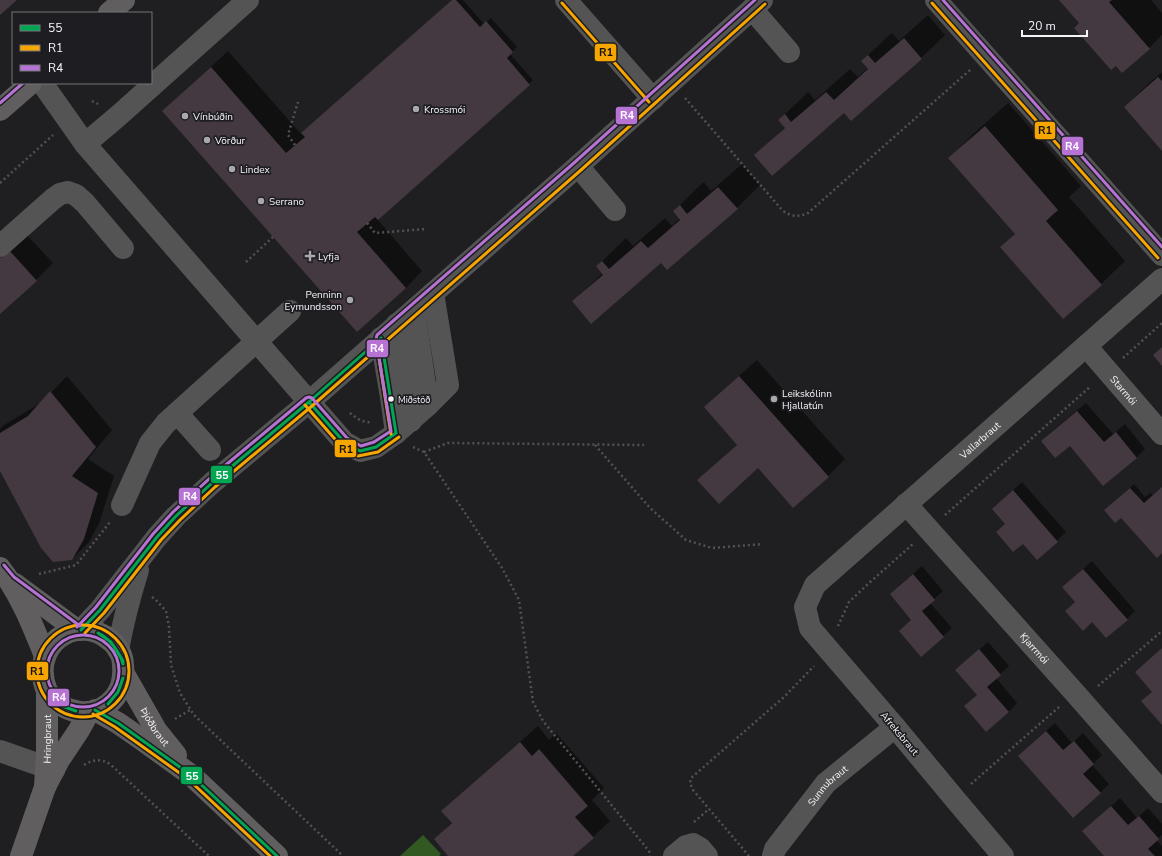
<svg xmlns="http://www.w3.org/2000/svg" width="1162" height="856" font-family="'Nunito Sans',sans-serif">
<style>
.forest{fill:#325921}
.shadow{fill:#0007}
.building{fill:#443841}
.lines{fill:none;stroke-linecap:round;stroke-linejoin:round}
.path{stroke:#525252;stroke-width:2.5;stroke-dasharray:2 3;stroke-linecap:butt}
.minor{stroke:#555455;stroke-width:22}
.major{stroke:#605e5e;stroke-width:22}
.bus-1-casing{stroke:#1e1e22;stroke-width:6}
.bus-2-casing{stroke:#1e1e22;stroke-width:6}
.bus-3-casing{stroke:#1e1e22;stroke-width:6}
.bus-1{stroke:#00a651;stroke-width:3}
.bus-2{stroke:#f7a600;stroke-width:3}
.bus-3{stroke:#b673d3;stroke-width:3}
.poi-dot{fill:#a9a9ad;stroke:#1e1e22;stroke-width:1.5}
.bus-dot{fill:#f4f4f8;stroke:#1e1e22;stroke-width:1.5}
.labels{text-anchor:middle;stroke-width:3.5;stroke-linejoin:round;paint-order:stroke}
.bus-label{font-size:9px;fill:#f4f4f8;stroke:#1e1e22;text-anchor:start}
.poi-label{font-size:10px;fill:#f4f4f8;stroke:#1e1e22;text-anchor:start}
.street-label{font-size:10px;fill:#f4f4f8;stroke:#1e1e22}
.line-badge{stroke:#1e1e22;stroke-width:1.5}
.badge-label{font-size:11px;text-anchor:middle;font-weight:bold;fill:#fff}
.pale-badge-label{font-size:11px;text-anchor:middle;font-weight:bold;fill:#111}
</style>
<rect width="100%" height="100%" fill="#1f1f21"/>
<path class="forest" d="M 423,835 L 441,854 L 439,856 L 400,856 Z"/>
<path class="shadow" d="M 453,0 L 463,0 L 484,24 L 491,18 L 517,47 L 510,54 L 533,80 L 377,219 L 422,271 L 406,288 L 163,111 L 180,95 L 228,51 L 301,134 Z
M 1060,0 L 1151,0 L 1162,13 L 1162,35 L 1149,48 L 1080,23 Z
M 928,15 L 945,35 L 921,58 L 851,120 L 844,112 L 755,156 L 785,127 L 779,120 L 808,92 L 815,100 L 850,69 L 858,77 L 868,68 L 862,61 L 886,38 L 892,33 L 899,41 Z
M 1162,72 L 1162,150 L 1125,107 L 1148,84 Z
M 1008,103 L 1081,186 L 1069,197 L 1125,261 L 1101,284 L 1001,247 L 1016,233 L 950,158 L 973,134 Z
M 742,164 L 760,185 L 737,208 L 661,262 L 573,301 L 603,273 L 597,266 L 626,238 L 633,246 L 665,218 L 672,226 L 680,218 L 674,211 L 697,188 L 704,182 L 711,191 Z
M 26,234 L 53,263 L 36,280 L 0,312 L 0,258 Z
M 757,360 L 845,459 L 828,476 L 794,507 L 758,467 L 699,480 L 738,444 L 705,407 L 722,391 Z
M 67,376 L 112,430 L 88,459 L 114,476 L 100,521 L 89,542 L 72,559 L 0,468 L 0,429 L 4,425 L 42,402 Z
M 1086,403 L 1113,434 L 1125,424 L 1145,449 L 1137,457 L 1104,485 L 1070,445 L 1042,441 L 1051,432 Z
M 1022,482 L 1066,532 L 1037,559 L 1006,523 L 1002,500 Z
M 1134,484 L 1145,497 L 1150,493 L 1153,495 L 1162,487 L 1162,552 L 1109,506 Z
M 1092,561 L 1135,611 L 1127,619 L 1092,621 L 1063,587 Z
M 922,566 L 943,591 L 930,603 L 952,628 L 943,636 L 912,620 L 899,586 Z
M 988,642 L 1009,666 L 996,678 L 1017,703 L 1009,712 L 956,670 Z
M 1055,723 L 1072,743 L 1083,733 L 1102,755 L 1092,765 L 1109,784 L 1100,793 L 1028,747 Z
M 538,726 L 549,740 L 556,733 L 604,788 L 592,800 L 610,821 L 593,837 L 572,856 L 450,856 L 435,839 L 452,822 L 442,811 L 459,795 Z
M 1120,798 L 1137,818 L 1148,808 L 1162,824 L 1162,835 L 1156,840 L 1162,846 L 1162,856 L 1106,856 L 1092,823 Z"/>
<path class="building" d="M 0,0 L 17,0 L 0,15 Z
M 452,0 L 456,0 L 480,27 L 486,21 L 513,52 L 507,58 L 530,85 L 378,220 L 375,217 L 357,232 L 406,288 L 357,332 L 162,111 L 211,67 L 286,153 L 305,137 L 301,133 Z
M 1059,0 L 1112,0 L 1109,2 L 1150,49 L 1122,73 L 1116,66 L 1111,70 L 1074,28 L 1079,23 Z
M 904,38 L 922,59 L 851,121 L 844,113 L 772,176 L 754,155 L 785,128 L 778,120 L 785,114 L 791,122 L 826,92 L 834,100 L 868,69 L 861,61 L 868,55 L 875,63 Z
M 1158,77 L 1162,81 L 1162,151 L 1124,107 Z
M 985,126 L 1058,210 L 1046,221 L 1102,285 L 1063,319 L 1000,247 L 1015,234 L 948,158 Z
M 718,187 L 738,209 L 667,270 L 661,263 L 591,324 L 572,301 L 603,275 L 596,266 L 602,261 L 609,269 L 641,241 L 648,248 L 680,220 L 673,211 L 680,205 L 687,214 Z
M 9,250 L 37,281 L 0,314 L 0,258 Z
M 1162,347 L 1162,366 L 1153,355 Z
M 739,376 L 829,477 L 793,508 L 758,468 L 719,504 L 697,480 L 737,445 L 704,407 Z
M 50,391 L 96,447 L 72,476 L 98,493 L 84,539 L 72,560 L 53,562 L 41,548 L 0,471 L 0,433 L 28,416 Z
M 1077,411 L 1104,442 L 1116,432 L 1137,458 L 1103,486 L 1070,446 L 1055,458 L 1041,441 Z
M 1162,487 L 1162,553 L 1157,558 L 1121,518 L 1115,523 L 1104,510 L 1130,488 L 1144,503 Z
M 1013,490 L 1058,542 L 1037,560 L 1023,544 L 1013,552 L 996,532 L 1005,524 L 992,509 Z
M 1083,569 L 1128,620 L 1106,638 L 1092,622 L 1083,631 L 1065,611 L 1075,602 L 1062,587 Z
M 913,574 L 935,600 L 922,611 L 944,637 L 921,657 L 899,631 L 911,620 L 890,594 Z
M 1162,648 L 1162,725 L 1141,701 L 1152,692 L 1135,672 Z
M 979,649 L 1001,675 L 987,687 L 1009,712 L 986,732 L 964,706 L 977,695 L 955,670 Z
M 1046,731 L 1063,750 L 1074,741 L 1094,764 L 1083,774 L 1101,793 L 1073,818 L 1018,756 Z
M 520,742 L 532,756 L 539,749 L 588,806 L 575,817 L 594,838 L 573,856 L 448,856 L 434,839 L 452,823 L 441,811 Z
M 1111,806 L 1128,825 L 1139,816 L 1159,839 L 1148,849 L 1155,856 L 1104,856 L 1082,831 Z"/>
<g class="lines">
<path class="path" d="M 685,98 L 783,211 C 792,217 799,217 808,213 L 970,70
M 92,101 L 98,104
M 295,145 L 288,135 L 298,102
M 0,183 L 53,135
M 367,223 L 375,233 L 426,229
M 246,262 L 273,237
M 1123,358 L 1162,323
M 350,413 C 356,418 363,423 371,422
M 595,445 L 650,508 L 686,540 L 712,548 L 763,544
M 413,447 L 424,452 L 502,568 L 519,600 L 533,702 L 543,721 L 649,851 L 650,856
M 424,452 L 448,443 L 644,445
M 945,515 L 1091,386
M 39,574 L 76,565 L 110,522
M 152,597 L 156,600 L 166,611 L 169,627 L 171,665 L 180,693 L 194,715 L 343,856
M 838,626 L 849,602 L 869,583 L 913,544
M 1098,686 L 1162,631
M 175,719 L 190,710
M 84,765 C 93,760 100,758 110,764 L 209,856
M 971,784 L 1059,707
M 694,822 L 709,809
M 749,856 L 693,790 L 690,783 L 691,778 L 784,697 L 814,666"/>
<g class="minor">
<path d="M 566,0 L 653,99"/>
<path d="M 936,0 L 1162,255"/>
<path d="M 752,9 L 789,52"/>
<path d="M 42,83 L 85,144 L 344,442 L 360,451 L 376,447 L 396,433 L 428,405 L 448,385 L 433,293"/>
<path d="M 85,144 L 117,117 L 248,0"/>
<path d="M 578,166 L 615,210"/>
<path d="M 0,246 L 53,199 L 60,194 L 68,192 L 76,195 L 85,203 L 123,248"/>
<path d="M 414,310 L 428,405"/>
<path d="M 397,324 L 411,421"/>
<path d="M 381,338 L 391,397 L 396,433"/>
<path id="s1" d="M 1086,346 L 1162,434"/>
<path d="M 177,413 L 210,450"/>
<path id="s2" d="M 906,504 L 1075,693 L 1162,792"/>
<path d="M 122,505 L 150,443 L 166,423 L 290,311"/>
<path d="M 81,630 L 100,610 L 157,537 L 176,516 L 212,483 L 309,402 L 578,166 L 762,0"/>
<path d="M 118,650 C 123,622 130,596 138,570"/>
<path d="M 0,751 L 54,770"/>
<path d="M 674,856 L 686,846 L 693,844 L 700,848 L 707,856"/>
<path id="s3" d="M 773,856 L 775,849 L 826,783 L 895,727"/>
<path id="s4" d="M 1003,856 L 954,798 L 895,727 L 810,628 L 805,607 L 815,585 L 1162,279"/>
</g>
<g class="major">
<path d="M 109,13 L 124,0"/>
<path d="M 0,110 L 31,83"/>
<path d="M 0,568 C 20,593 33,626 45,656"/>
<path d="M 15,584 L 77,630"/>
<path id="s5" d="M 124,674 L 156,730 L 176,755"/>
<path d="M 95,710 L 118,723 L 141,739 L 191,775 L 277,856"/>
<path id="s6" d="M 45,787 L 47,755 L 47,691 C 28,647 76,610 111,641 C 118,647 123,656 123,665 C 124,676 122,688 115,697 C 96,721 63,715 47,691"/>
<path d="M 21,856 L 45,787 L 59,760 L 79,730 L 89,712"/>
</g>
<g class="bus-1-casing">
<path id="bus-1" d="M 381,338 L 396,433
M 309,402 L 344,442 L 360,451 L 376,447 L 396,433
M 81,630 L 100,610 L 157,537 L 176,516 L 212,483 L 309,402 L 381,338
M 98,633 C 111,639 116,649 123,661 L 123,664
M 98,633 L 111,642 L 121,658 L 123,664
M 50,694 L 62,706 L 76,711
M 50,694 L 62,706 L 76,711
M 108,704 L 118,692 L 123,678
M 108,704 L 118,692 L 123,678
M 95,710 L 118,723 L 191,775 L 277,856"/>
</g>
<g class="bus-2-casing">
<path id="bus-2" d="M 562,3 L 649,102
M 932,3 L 1158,258
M 376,339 L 391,434
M 305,405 L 341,446 L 358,456 L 378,452 L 399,437
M37 671a46 46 0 1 1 92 0a46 46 0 1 1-92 0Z
M 85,633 L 104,613 L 161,540 L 180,520 L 215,487 L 312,406 L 581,170 L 765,4
M 93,714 L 115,727 L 188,779 L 270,856"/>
</g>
<g class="bus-3-casing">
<path id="bus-3" d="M 943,0 L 1162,247
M 0,103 L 23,83
M 4,565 L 14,577 L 80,626
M 77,627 L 96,607 L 153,534 L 173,512 L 209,479 L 306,398 L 309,397 L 312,398 L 347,438 L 361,446 L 374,442 L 391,431 L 376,339 L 377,335 L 575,162 L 755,0
M47 671a36 36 0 1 1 72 0a36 36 0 1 1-72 0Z"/>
</g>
<use href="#bus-1" class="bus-1"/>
<use href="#bus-2" class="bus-2"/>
<use href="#bus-3" class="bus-3"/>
</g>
<g class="poi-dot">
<circle cx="416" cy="109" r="4"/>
<circle cx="185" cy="116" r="4"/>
<circle cx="207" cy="140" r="4"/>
<circle cx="232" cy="169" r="4"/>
<circle cx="261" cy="201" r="4"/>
<path d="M308 250h4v4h4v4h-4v4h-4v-4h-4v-4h4z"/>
<circle cx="350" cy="300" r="4"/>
<circle cx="774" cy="399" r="4"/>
</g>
<circle class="bus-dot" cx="391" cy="399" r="3.5"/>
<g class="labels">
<g class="bus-label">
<text x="398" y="403">Miðstöð</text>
</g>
<g class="poi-label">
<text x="424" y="113">Krossmói</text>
<text x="193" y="120">Vínbúðin</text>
<text x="215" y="144">Vörður</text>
<text x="240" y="173">Lindex</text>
<text x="269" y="205">Serrano</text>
<text x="318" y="260">Lyfja</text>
<text x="342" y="298" text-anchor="end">Penninn<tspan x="342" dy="12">Eymundsson</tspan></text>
<text x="782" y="397">Leikskólinn<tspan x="782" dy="12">Hjallatún</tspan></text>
</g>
<g class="street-label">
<text dy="4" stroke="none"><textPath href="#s1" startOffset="58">Starmói</textPath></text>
<text dy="4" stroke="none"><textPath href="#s4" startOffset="564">Vallarbraut</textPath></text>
<text dy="4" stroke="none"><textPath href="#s2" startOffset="193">Kjarrmói</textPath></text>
<text dy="4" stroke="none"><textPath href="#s5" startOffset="61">Þjóðbraut</textPath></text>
<text transform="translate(900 733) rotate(50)" y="4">Afreksbraut</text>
<text dy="4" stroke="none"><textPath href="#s6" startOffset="48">Hringbraut</textPath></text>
<text dy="4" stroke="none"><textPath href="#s3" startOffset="90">Sunnubraut</textPath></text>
</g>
</g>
<g class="line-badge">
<rect x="594" y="43" width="23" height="19" rx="4" fill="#f7a600"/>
<rect x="615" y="106" width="23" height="19" rx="4" fill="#b673d3"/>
<rect x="1034" y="121" width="22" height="19" rx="4" fill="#f7a600"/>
<rect x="1061" y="136" width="23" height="20" rx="4" fill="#b673d3"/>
<rect x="366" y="339" width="23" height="19" rx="4" fill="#b673d3"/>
<rect x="334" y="439" width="23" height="19" rx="4" fill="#f7a600"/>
<rect x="210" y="465" width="23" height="19" rx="4" fill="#00a651"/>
<rect x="178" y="487" width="23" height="19" rx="4" fill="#b673d3"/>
<rect x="26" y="661" width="23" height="20" rx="4" fill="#f7a600"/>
<rect x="47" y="688" width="23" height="19" rx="4" fill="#b673d3"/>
<rect x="180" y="766" width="23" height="19" rx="4" fill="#00a651"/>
</g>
<g class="badge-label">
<text x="627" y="119">R4</text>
<text x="1072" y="150">R4</text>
<text x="377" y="352">R4</text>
<text x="222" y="479">55</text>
<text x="190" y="500">R4</text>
<text x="59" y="701">R4</text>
<text x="192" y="780">55</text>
</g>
<g class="pale-badge-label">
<text x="606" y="56">R1</text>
<text x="1045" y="134">R1</text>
<text x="346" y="453">R1</text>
<text x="37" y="675">R1</text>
</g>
<rect x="12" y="12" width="140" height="72" fill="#1e1e22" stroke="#747478"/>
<rect x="20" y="25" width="20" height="6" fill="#00a651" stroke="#747478"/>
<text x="48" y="32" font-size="12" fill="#f4f4f8">55</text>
<rect x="20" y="45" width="20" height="6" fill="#f7a600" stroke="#747478"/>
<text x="48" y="52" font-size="12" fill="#f4f4f8">R1</text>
<rect x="20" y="65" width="20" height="6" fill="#b673d3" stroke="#747478"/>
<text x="48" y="72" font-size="12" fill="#f4f4f8">R4</text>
<path d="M1022 30v6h65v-6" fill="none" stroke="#f4f4f8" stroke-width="2"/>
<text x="1028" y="30" font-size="12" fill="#f4f4f8" stroke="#1e1e22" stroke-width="3" paint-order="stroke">20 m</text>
</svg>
